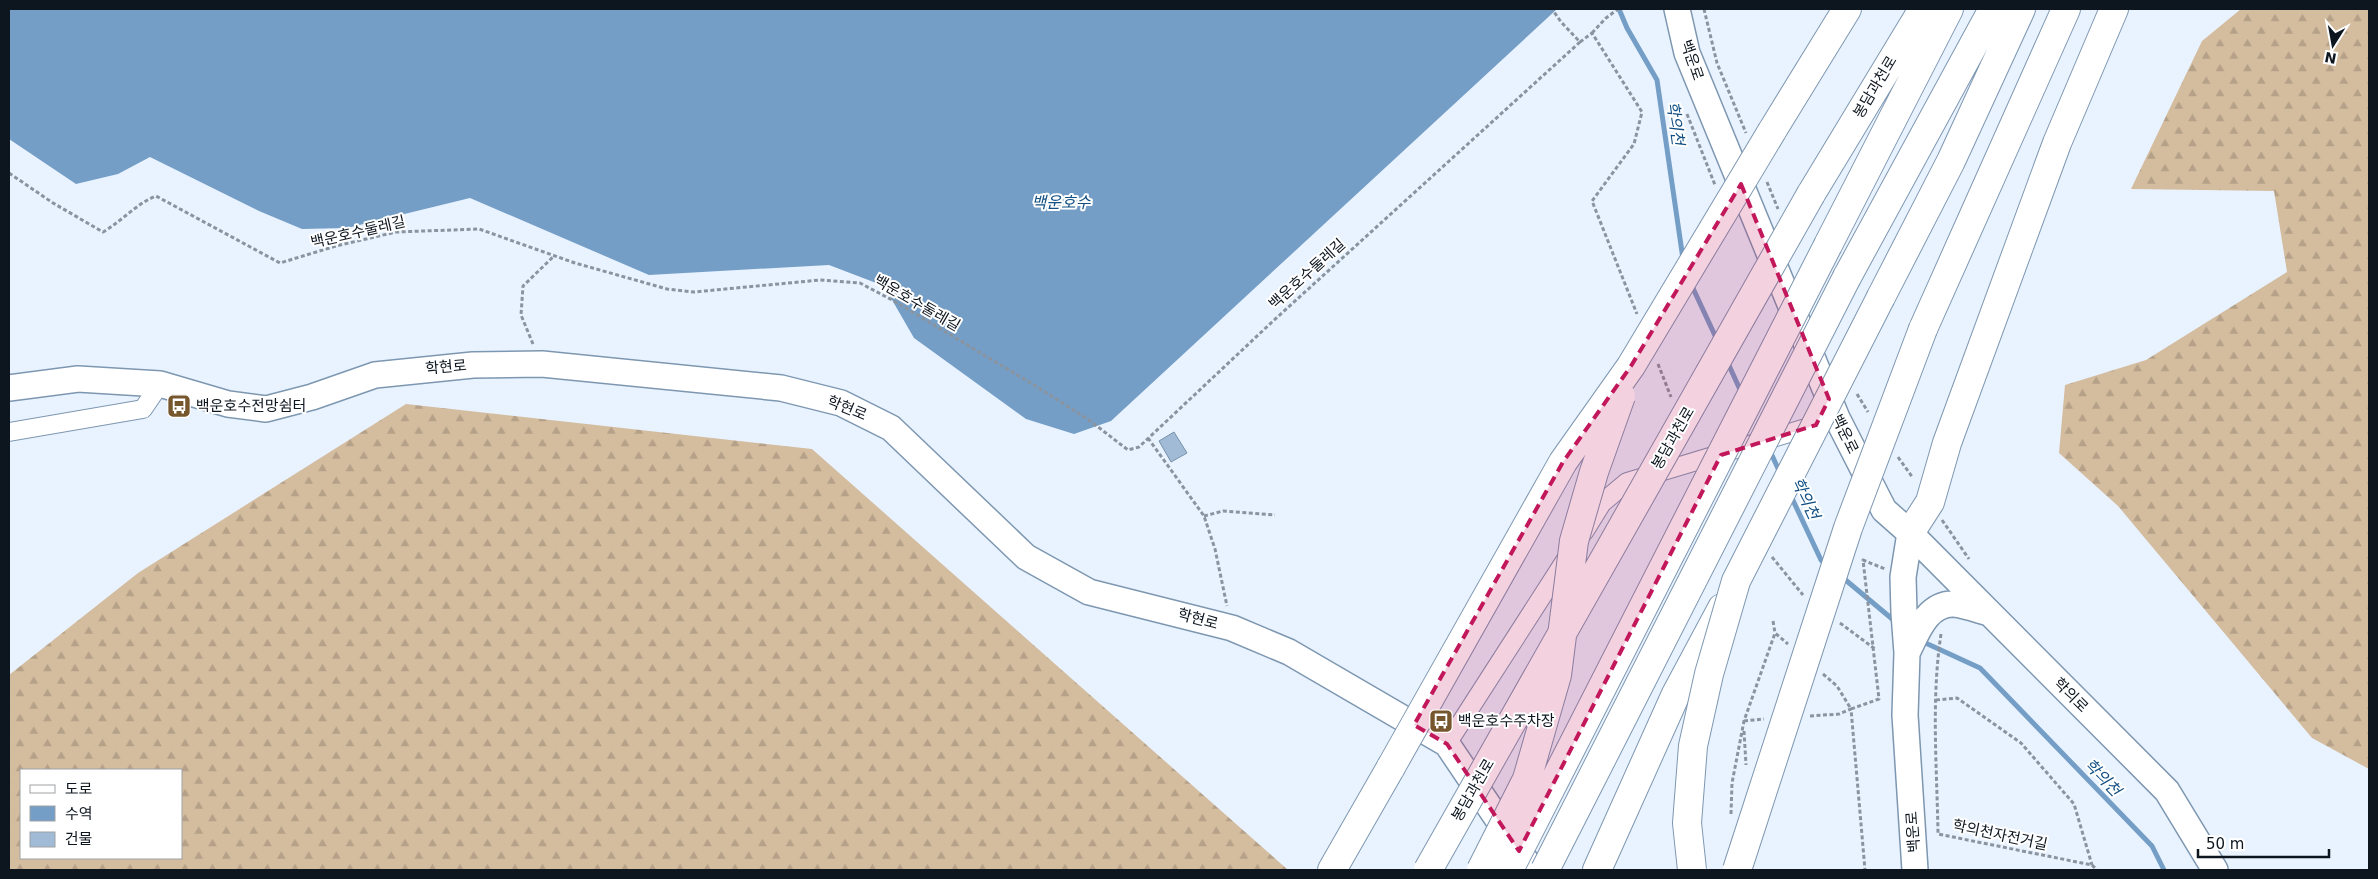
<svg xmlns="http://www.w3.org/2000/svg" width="2378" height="879" font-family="'DejaVu Sans','Noto Sans KR',sans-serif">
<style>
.forest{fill:url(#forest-firs);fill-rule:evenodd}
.water{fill:#759ec7}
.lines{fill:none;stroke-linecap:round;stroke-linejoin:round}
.stream{stroke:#759ec7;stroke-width:5}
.building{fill:#a1bad5;stroke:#7891aa}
.street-casing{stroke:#7e97b1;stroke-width:20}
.secondary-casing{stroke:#7e97b1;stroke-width:28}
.highway-casing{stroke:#7e97b1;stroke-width:30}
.path{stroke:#8a949f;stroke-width:3;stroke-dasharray:4 2.5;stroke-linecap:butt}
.street{stroke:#fff;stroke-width:18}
.secondary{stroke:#fff;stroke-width:25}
.highway{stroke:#fff;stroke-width:28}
.highway-bridge-casing{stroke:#7e97b1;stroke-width:30;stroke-linecap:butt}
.highway-bridge{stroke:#fff;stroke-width:28}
.marked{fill:#c2185b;fill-opacity:0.2;stroke:#c2185b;stroke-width:4;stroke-dasharray:10 6;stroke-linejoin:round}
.labels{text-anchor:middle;stroke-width:4;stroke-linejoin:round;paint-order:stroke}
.street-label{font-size:15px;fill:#0d161f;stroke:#fff}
.poi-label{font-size:15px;fill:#0d161f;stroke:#fff;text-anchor:start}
.water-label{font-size:16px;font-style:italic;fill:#124f83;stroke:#fff}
</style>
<defs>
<pattern id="forest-firs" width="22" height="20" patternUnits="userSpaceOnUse" patternTransform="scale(1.25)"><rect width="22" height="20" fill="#d4bc9f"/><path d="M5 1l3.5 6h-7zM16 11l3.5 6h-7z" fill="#b5a188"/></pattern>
</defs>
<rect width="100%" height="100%" fill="#e9f3ff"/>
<path class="forest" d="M 2241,9 L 2369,9 L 2369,769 L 2312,738 L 2118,506 L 2059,453 L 2065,385 L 2146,360 L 2287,272 L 2274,191 L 2131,189 L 2202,41 Z
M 406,404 L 812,449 L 1288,870 L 9,870 L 9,675 L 138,573 ZM 21,770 L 181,770 L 181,858 L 21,858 Z"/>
<path class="water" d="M 9,9 L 1557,9 L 1111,421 L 1074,434 L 1026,419 L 914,338 L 884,286 L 829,265 L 649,275 L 470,198 L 347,228 L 302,229 L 259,211 L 150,157 L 118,174 L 76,184 L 9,139 Z"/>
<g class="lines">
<path class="stream" d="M 1619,9 L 1627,28 L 1657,80 L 1683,259
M 1691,284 L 1718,342
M 1727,361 L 1742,394
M 1770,451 L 1781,475
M 1790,494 L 1821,560 L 1827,565
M 1842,577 L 1897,623
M 1919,640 L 1980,668 L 2152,846 L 2164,870"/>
</g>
<path class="building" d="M 1174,432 L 1187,453 L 1171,462 L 1159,441 Z"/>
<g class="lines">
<g class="street-casing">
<path id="street" d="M 9,432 L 143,409 L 160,384
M 1584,532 L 1602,503 L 1627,482 L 1819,424
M 1447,744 L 1568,556"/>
</g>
<g class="secondary-casing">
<path id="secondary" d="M 1677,9 L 1687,53 L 1837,418 L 1884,510 L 1910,533 L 2167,791 L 2215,870
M 9,388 L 78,379 L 160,384 L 228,404 L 266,409 L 312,397 L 375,375 L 473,365 L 542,364 L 781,388 L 841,403 L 891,428 L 1026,557 L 1089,592 L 1232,628 L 1289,652 L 1447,744 L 1532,870
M 1910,533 L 1903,577 L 1904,613 L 1907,653 L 1905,715 L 1915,870
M 1907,653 C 1917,633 1927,603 1954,604 C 1965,605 1978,610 1989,613"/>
</g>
<g class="highway-casing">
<path id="highway" d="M 1772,131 L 1847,9
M 1811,194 L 1923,9
M 1828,245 L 1949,9
M 1847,277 L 1993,9
M 1881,297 L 1951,161 L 2021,9
M 1923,329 L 2066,9
M 1910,533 L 1930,502 L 1947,443 L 2057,143 L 2114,9
M 1332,870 L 1391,767
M 1597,870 L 1676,694 L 1722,608"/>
</g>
<path class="path" d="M 1704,9 L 1717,63 L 1746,133
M 1592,33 L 1606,18 L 1618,9
M 1580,42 L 1592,33 L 1642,112 L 1634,144 L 1592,201 L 1637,314
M 1687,114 L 1715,185
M 9,173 L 53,203 L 103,232 C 122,221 136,204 156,196 L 280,263 L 336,246 L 396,232 L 479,229 L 575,263 L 667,289 L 694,292 L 820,280 L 860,283 L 894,301 L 1034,385 L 1089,420 L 1128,450 L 1139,447 L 1272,322 L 1580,42 L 1561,22 L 1552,9
M 1767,182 L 1778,209
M 533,344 L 521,315 L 523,286 L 555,255
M 1658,364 L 1671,397
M 1857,394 L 1868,412
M 1148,438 L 1204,516 L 1215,549 L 1227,606
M 1898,457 L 1913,478
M 1204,516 L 1223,511 L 1275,515
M 1942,520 L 1969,559
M 1772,557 L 1803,595
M 1773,621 L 1775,633
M 1840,623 L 1875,649
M 1941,634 C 1931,700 1937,768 1938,834 L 2092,865 L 2097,870
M 1823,674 L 1837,686 L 1851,709 L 1879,699 L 1863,560 L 1885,569
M 1936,700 L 1957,698 L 2021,743 L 2074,804 L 2092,865
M 1810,716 L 1839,714 L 1851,709 L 1865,870
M 1744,721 L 1764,719
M 1744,731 L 1746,765
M 1731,814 L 1732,783 L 1744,721 L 1775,633 L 1788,644"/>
<use href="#street" class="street"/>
<use href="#secondary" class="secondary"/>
<use href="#highway" class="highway"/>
<g class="highway-bridge-casing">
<path id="highway-bridge" d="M 1391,767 L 1563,462 L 1631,366 L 1772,131
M 1428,870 L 1811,194
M 1481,870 L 1527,779 L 1557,675 L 1574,541 L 1594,472 L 1621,396
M 1509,870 L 1828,245
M 1545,870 L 1847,277
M 1692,870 L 1687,823 L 1693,746 L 1709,674 L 1736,581 L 1881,297
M 1737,870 L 1848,528 L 1923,329"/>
</g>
<use href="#highway-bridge" class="highway-bridge"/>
</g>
<path class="marked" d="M 1741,184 L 1829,399 L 1816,425 L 1721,455 L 1519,851 L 1447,744 L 1414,725 L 1563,462 L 1631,366 Z"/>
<defs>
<g id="bus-square" transform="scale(1.25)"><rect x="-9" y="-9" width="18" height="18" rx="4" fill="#76562c" stroke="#fff"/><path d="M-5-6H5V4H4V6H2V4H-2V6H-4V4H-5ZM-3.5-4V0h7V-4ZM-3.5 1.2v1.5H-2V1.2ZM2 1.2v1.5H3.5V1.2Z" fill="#fff"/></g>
</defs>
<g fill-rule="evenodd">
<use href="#bus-square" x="179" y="406"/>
<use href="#bus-square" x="1441" y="721"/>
</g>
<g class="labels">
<g class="street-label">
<text transform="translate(1692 60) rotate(71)" y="5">백운로</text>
<text transform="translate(1875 87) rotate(-59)" y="5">봉담과천로</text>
<text transform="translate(358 232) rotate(-13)" y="5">백운호수둘레길</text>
<text transform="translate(1307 274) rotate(-42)" y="5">백운호수둘레길</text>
<text transform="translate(917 303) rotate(30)" y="5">백운호수둘레길</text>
<text transform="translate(446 367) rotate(-5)" y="5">학현로</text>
<text transform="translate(847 408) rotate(22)" y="5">학현로</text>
<text transform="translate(1845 434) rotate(64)" y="5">백운로</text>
<text transform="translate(1673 438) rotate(-60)" y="5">봉담과천로</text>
<text transform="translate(1198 619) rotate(15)" y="5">학현로</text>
<text transform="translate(2071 695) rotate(45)" y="5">학의로</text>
<text transform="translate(1473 790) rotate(-60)" y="5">봉담과천로</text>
<text transform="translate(1913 832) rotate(-94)" y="5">백운로</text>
<text transform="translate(2000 835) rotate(12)" y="5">학의천자전거길</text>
</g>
<g class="poi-label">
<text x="196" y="411">백운호수전망쉼터</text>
<text x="1458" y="726">백운호수주차장</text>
</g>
<g class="water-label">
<text transform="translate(1676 123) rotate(82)" y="6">학의천</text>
<text x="1061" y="208">백운호수</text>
<text transform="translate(1806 498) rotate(65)" y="6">학의천</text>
<text transform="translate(2103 777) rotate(46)" y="6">학의천</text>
</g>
</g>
<rect width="2378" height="879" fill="none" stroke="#0d161f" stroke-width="20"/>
<rect x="20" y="769" width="162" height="90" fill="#ffffff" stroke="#9ea2a5"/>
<rect x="30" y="785" width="25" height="8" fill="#ffffff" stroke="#9ea2a5"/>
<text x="65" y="794" font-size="15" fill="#0d161f">도로</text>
<rect x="30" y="806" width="25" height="15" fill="#759ec7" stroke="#9ea2a5"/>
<text x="65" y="819" font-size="15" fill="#0d161f">수역</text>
<rect x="30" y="832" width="25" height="15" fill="#a1bad5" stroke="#9ea2a5"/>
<text x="65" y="844" font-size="15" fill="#0d161f">건물</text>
<g transform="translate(2333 45) rotate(191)" stroke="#ffffff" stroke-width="4" paint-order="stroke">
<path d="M0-4L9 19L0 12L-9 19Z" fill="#0d161f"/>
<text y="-8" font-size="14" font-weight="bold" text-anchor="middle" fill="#0d161f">N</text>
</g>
<path d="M2198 849v8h131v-8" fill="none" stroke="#0d161f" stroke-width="2.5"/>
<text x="2206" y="849" font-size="15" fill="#0d161f" stroke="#ffffff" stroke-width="4" paint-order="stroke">50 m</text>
</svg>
